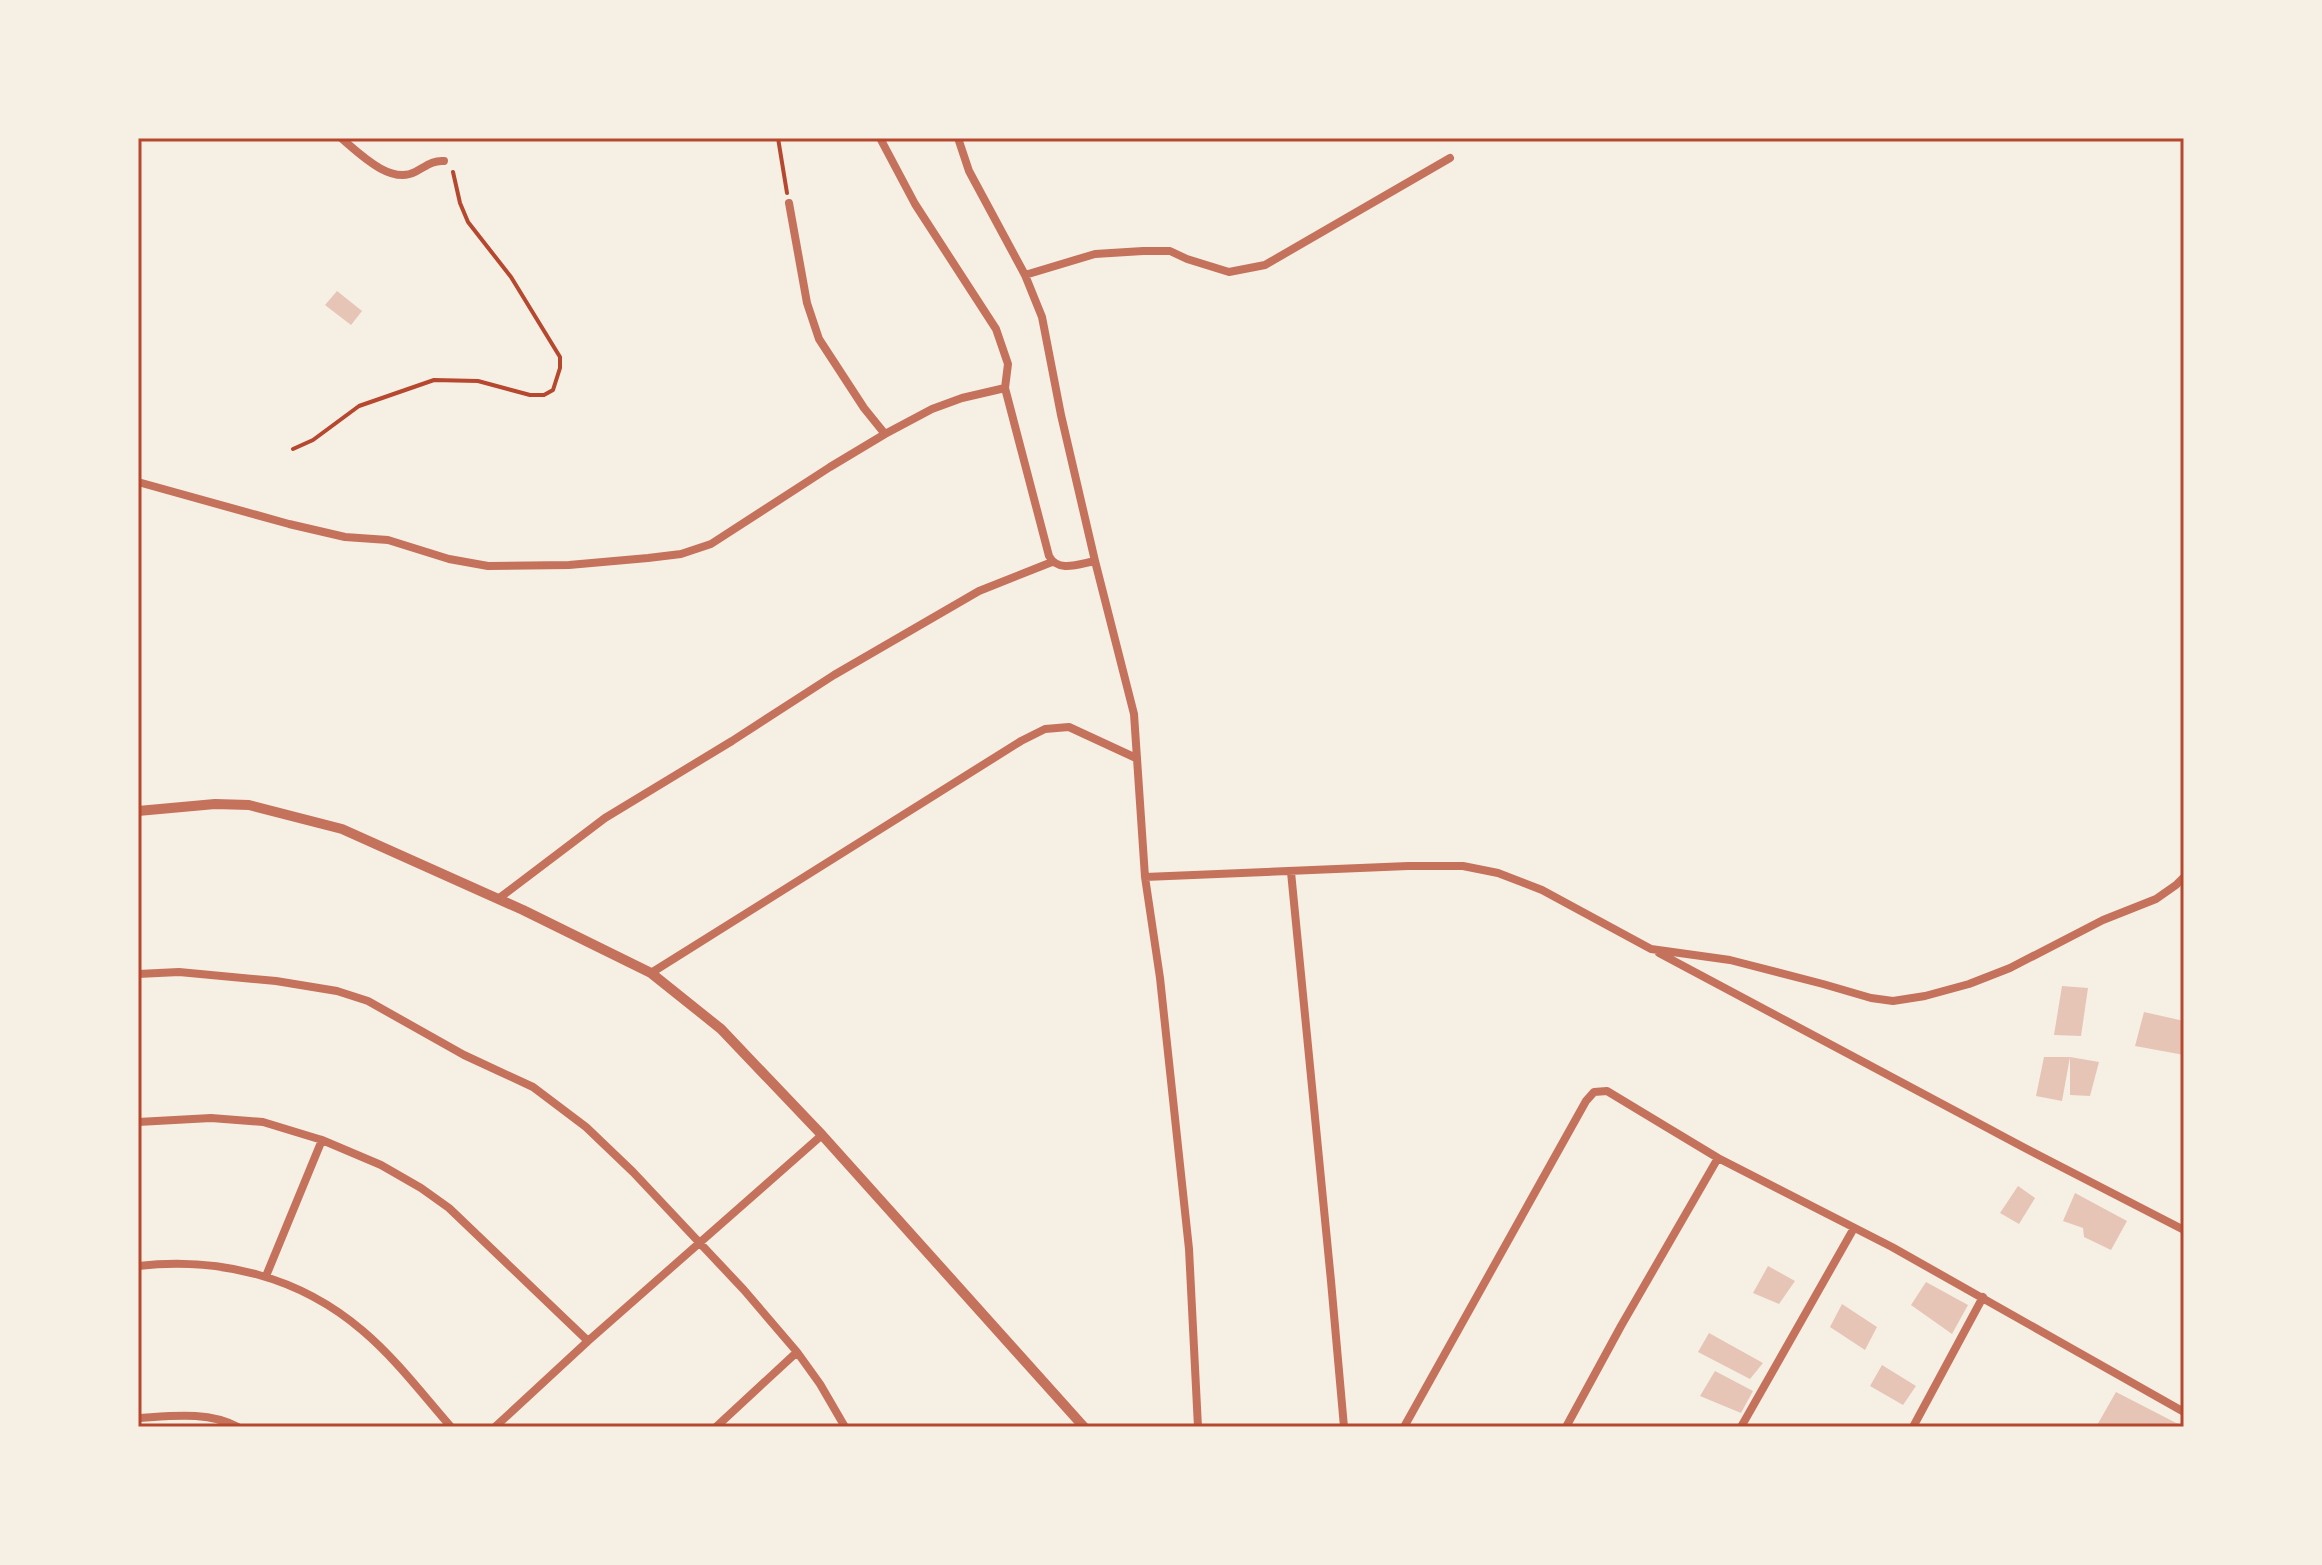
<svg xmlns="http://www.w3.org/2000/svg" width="2322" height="1565" font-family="'Libre Baskerville',serif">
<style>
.building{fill:#e6c5b7}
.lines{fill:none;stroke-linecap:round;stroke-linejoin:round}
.path{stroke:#b5482f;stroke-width:4}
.minor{stroke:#c5725c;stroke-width:8}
.tertiary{stroke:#c5725c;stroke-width:10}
.neatline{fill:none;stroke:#b5482f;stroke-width:3}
</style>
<rect width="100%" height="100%" fill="#f6efe4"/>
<path class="building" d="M 337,291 L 362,311 L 351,325 L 325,305 Z
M 2062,986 L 2088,988 L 2081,1036 L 2054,1035 Z
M 2144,1012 L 2184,1021 L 2184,1055 L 2135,1046 Z
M 2044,1057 L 2070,1057 L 2062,1101 L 2036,1096 Z
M 2070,1057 L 2099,1062 L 2090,1096 L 2070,1095 Z
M 2018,1186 L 2035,1198 L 2019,1224 L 2000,1213 Z
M 2075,1193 L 2127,1221 L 2111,1250 L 2084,1237 L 2083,1228 L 2063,1221 Z
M 1768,1266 L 1795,1281 L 1779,1304 L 1753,1293 Z
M 1926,1282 L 1968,1305 L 1952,1334 L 1911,1305 Z
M 1842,1304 L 1877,1327 L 1865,1350 L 1830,1327 Z
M 1709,1333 L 1763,1363 L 1750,1379 L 1698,1352 Z
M 1882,1365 L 1916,1386 L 1903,1405 L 1870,1386 Z
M 1715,1371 L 1753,1391 L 1741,1413 L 1700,1396 Z
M 2116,1392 L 2184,1427 L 2096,1427 Z"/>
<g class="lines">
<path class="path" d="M 778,138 L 787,193
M 293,449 L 313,440 L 359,406 L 434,380 L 478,381 L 530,395 L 544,395 L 553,390 L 560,368 L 560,357 L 511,277 L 468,222 L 460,203 L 453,172"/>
<path class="minor" d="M 341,138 C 359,153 390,185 415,172 C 425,167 432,160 444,161
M 880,138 L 915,204 L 996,329 L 1008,364 L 1005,388 L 1049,556 C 1058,573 1079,564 1095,561
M 958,138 L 969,171 L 1025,275 L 1042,317 L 1061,415 L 1095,561 L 1134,714 L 1145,877 L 1160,978 L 1189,1249 L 1198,1427
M 789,203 L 807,303 L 819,339 L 864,408 L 885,434
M 1025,275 L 1095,254 L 1143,251 L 1170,251 L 1187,259 L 1229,272 L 1265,265 L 1450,158
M 138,482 L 289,524 L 345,537 L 388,540 L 449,559 L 488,566 L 569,565 L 648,558 L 681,554 L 711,544 L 830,467 L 885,434 L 932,409 L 962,398 L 1005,388
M 1291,872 L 1331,1281 L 1344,1427
M 1145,877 L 1408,866 L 1463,866 L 1498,873 L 1542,890 L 1651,949 L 1730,960 L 1823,984 L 1871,998 L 1893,1001 L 1925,996 L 1969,984 L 2010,968 L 2103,920 L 2156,899 L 2176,885 L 2184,877
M 498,899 L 605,818 L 732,741 L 834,675 L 979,591 L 1052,562
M 1659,953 L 2023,1147 L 2184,1230
M 651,973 L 1021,741 L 1045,729 L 1069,727 L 1136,758
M 138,974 L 179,972 L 276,981 L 337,991 L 368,1001 L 464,1055 L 533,1087 L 586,1127 L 633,1172 L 744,1290 L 797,1352 L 820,1384 L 845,1427
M 138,1122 L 211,1118 L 263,1122 L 322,1140 L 381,1165 L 421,1188 L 449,1208 L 588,1341
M 138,1266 C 220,1257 299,1276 363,1331 C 396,1359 423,1395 451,1427
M 266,1276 L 322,1140
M 138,1418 C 172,1416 208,1411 238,1427
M 495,1427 L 588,1341 L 822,1135
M 716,1427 L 797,1352
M 1404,1427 L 1586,1101 L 1594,1092 L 1607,1091 L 1718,1158 L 1892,1247 L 2184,1412
M 1566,1427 L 1621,1326 L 1718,1158
M 1741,1427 L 1854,1228
M 1913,1427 L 1983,1297"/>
<path class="tertiary" d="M 138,811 L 215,804 L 249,805 L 342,829 L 523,910 L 651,973 L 721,1029 L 822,1135 L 1084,1427"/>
</g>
<rect width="2322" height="1565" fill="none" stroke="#f6efe4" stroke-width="280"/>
<rect x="140" y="140" width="2042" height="1285" class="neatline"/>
</svg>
